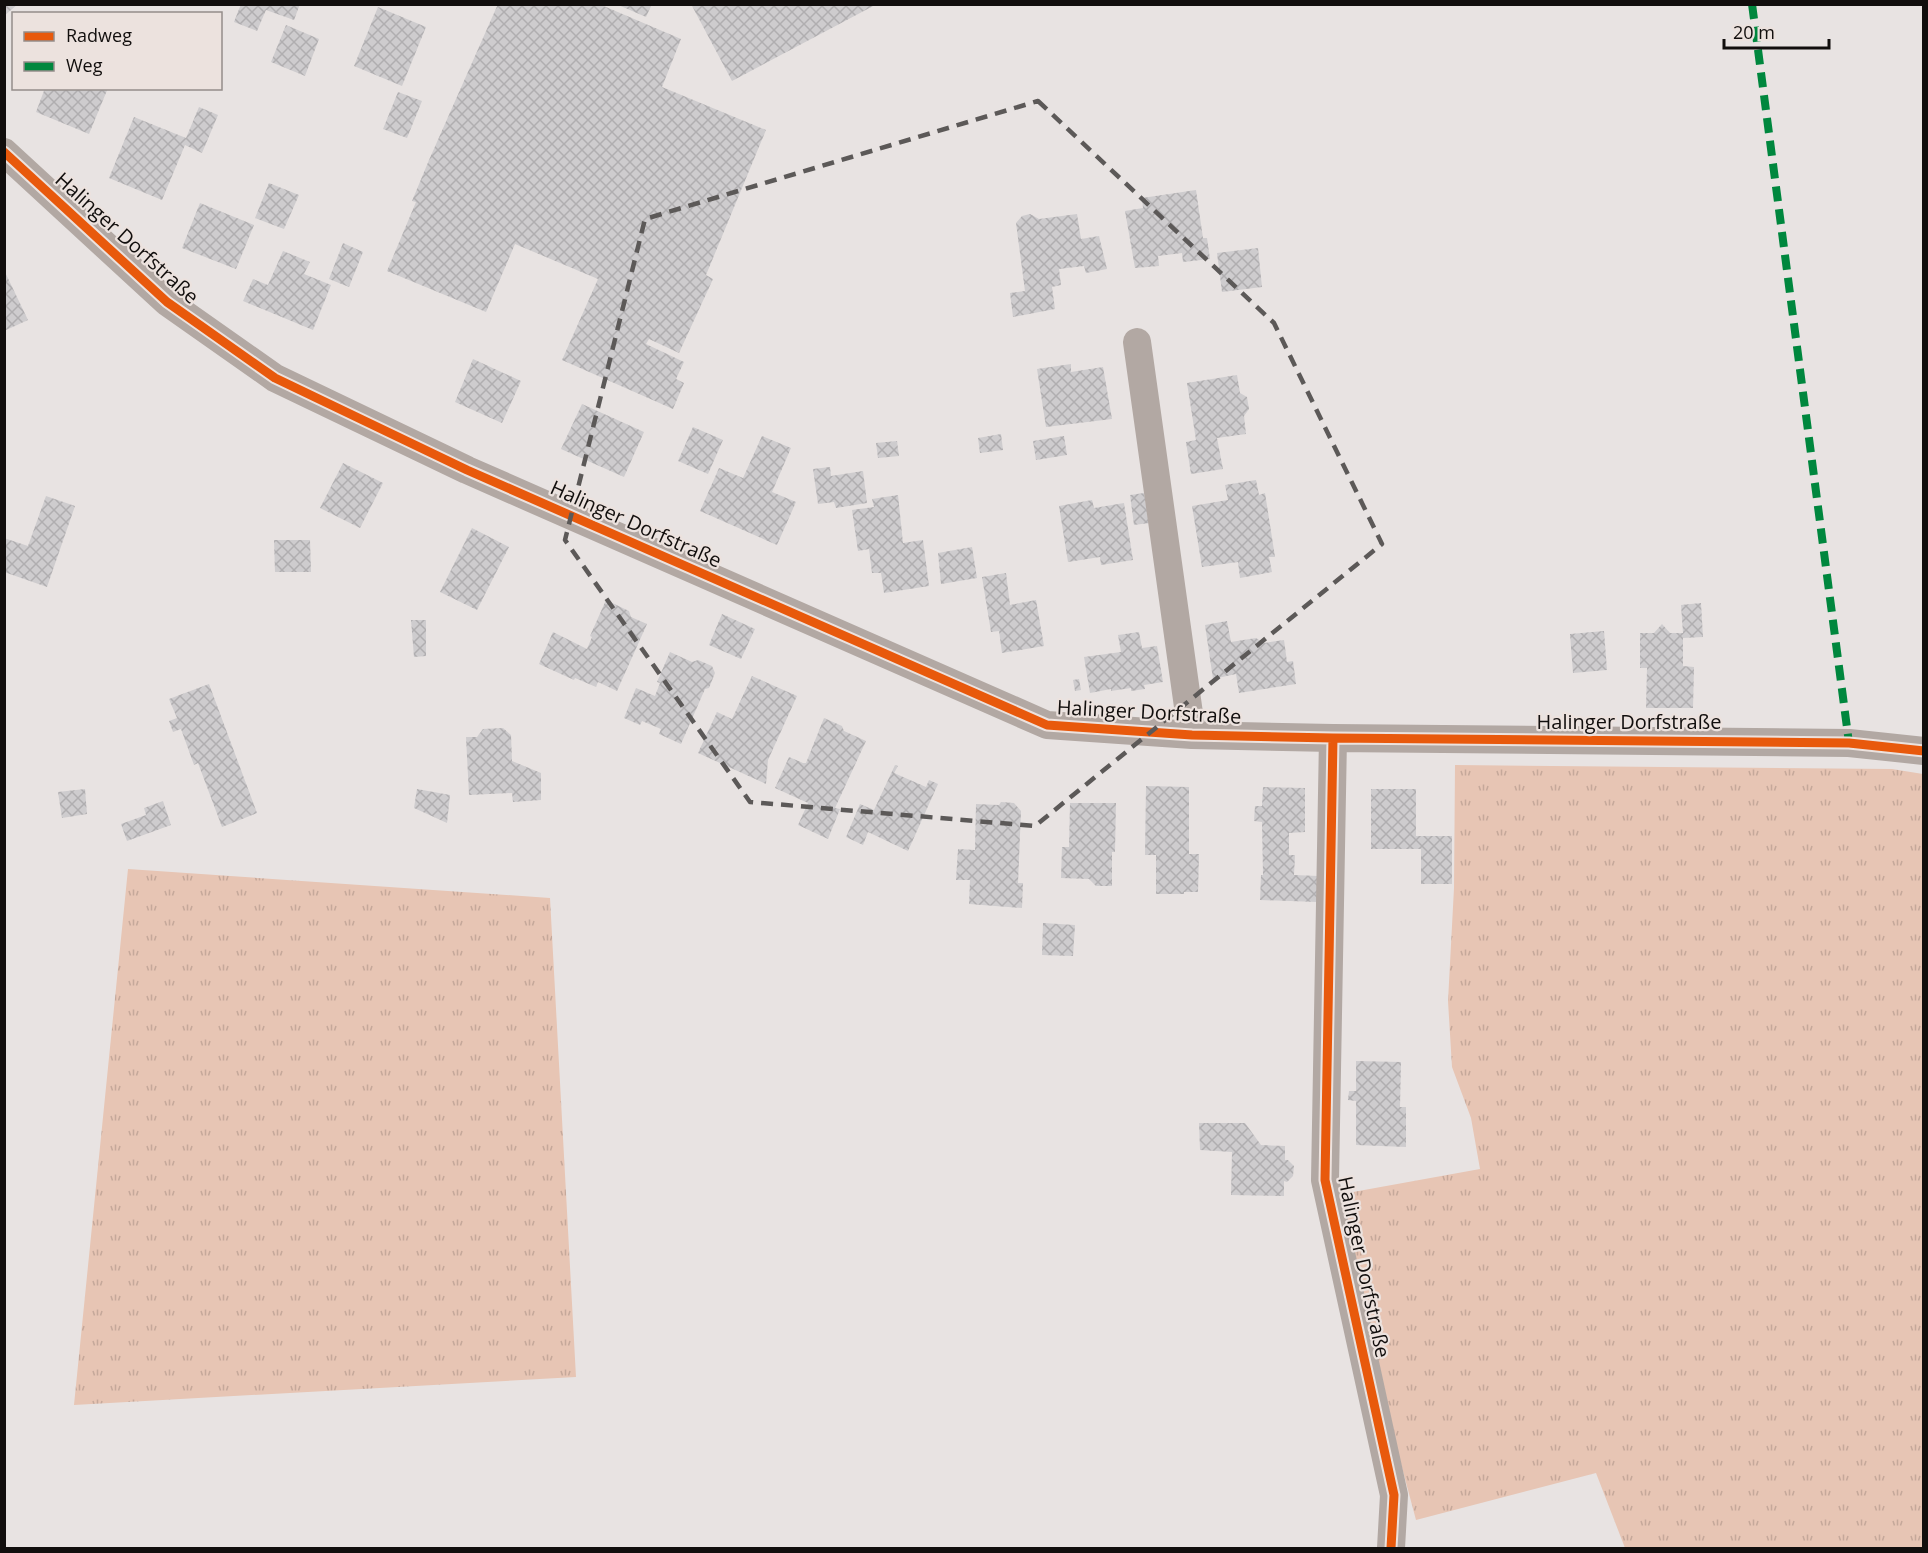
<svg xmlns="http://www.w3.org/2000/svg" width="1928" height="1553" font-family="'Open Sans',sans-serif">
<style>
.grass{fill:url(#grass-tufts)}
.building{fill:url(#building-cross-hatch)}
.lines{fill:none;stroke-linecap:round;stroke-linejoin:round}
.minor{stroke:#b2a8a3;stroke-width:28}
.quiet{stroke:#00873e;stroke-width:8;stroke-dasharray:15 8;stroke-linecap:butt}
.cycleway-casing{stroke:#ece2de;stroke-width:13}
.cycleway{stroke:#e8590c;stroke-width:9}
.marked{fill:none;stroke:#5c5958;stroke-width:4.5;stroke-dasharray:12 8;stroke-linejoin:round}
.labels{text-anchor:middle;stroke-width:4.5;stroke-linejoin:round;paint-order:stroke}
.street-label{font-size:20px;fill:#110e0d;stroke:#ece2de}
</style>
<defs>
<pattern id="grass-tufts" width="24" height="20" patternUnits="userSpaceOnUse" patternTransform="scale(1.5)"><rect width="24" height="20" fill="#e7c5b4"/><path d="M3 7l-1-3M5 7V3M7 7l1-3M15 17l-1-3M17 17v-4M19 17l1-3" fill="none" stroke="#c5a89a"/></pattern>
<pattern id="building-cross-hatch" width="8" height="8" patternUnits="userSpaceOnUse" patternTransform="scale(1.5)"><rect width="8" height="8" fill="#ceccce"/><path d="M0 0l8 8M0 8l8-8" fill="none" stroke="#b0aeb0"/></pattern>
</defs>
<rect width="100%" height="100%" fill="#e8e3e2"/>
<path class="grass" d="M 1455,765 L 1892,769 L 1923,774 L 1923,1548 L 1625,1548 L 1596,1473 L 1416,1520 L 1400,1460 L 1342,1194 L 1480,1169 L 1471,1118 L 1452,1067 L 1448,1001 L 1454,888 Z
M 128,869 L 550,898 L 576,1377 L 74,1405 Z"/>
<path class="building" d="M 4,4 L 18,4 L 4,16 Z
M 241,4 L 300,4 L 294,20 L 266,10 L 257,31 L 234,22 Z
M 498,4 L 599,4 L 681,39 L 662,87 L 766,130 L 706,275 L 713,279 L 679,353 L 649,339 L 646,344 L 684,362 L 676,379 L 684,383 L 673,409 L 562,360 L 598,279 L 515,244 L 486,312 L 387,271 L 416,202 L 412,201 L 429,160 Z
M 616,4 L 652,4 L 646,17 Z
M 691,4 L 877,4 L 732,81 Z
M 378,7 L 426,27 L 402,86 L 354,66 Z
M 286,25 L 319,39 L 305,76 L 271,62 Z
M 45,88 L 108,88 L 89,134 L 36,112 Z
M 398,92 L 422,101 L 407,138 L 383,129 Z
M 199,107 L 218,115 L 202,153 L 185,145 L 162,200 L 109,178 L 134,117 L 186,138 Z
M 269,183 L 299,195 L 284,229 L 255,218 Z
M 1196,190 L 1203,238 L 1207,238 L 1210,259 L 1183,262 L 1182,253 L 1158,256 L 1159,266 L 1135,268 L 1125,211 L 1143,208 L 1142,198 Z
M 200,203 L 254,225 L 236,269 L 182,248 Z
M 1030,214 L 1039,219 L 1077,214 L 1081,239 L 1099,236 L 1107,269 L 1086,273 L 1084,266 L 1059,269 L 1061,285 L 1052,287 L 1055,309 L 1013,317 L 1010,293 L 1025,291 L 1016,223 L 1022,216 Z
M 343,243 L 363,252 L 349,287 L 329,279 Z
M 1258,248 L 1262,287 L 1222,292 L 1217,253 Z
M 283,251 L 310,262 L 304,274 L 331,285 L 313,330 L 243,301 L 253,279 L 268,285 Z
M 4,270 L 28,320 L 4,331 Z
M 473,359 L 521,381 L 502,423 L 455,402 Z
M 1071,364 L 1071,372 L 1103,367 L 1112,419 L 1046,427 L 1037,369 Z
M 1237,375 L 1240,393 L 1247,397 L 1249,409 L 1244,416 L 1246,434 L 1217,438 L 1223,469 L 1191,474 L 1186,442 L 1196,440 L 1187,383 Z
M 582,404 L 644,432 L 624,477 L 561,449 Z
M 693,427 L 723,440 L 708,474 L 678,461 Z
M 1001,434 L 1003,450 L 980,453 L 978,438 Z
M 762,436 L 791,448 L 772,492 L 796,502 L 777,545 L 700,511 L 719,468 L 743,478 Z
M 1064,436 L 1067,455 L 1036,460 L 1033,441 Z
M 897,441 L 899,456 L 878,458 L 876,443 Z
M 343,463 L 383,483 L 360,528 L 320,508 Z
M 830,467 L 831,476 L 863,471 L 867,503 L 836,508 L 834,502 L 818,504 L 813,469 Z
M 1256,480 L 1259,495 L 1265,493 L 1275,557 L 1269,557 L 1272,572 L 1240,578 L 1238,562 L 1202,567 L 1192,506 L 1228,500 L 1225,485 Z
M 1144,493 L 1149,523 L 1134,525 L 1130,495 Z
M 898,495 L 903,543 L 923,540 L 929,586 L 884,593 L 881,573 L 872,573 L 869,549 L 858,551 L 852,510 L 874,507 L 872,499 Z
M 46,496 L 75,506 L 47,587 L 4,572 L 4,538 L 28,546 Z
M 1092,500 L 1094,508 L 1124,503 L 1133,560 L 1101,565 L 1100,557 L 1068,562 L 1059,506 Z
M 472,528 L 509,547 L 477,610 L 440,592 Z
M 274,540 L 310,540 L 311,572 L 275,572 Z
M 972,547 L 977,578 L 941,584 L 938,553 Z
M 1006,573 L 1010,605 L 1036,600 L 1044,646 L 1002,653 L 999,631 L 991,632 L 982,577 Z
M 606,600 L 629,611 L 631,617 L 647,624 L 617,691 L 598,682 L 596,687 L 575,678 L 574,680 L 539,664 L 553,632 L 587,649 L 592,637 L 590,636 Z
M 1701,603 L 1703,637 L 1683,638 L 1683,666 L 1694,667 L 1693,708 L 1646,708 L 1647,668 L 1640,668 L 1640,633 L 1654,633 L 1662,624 L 1670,633 L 1683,633 L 1681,605 Z
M 722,614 L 755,629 L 741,659 L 709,645 Z
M 411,620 L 426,620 L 426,656 L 414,657 Z
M 1227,621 L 1231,642 L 1256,638 L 1264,643 L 1284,640 L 1287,662 L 1293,661 L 1296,684 L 1239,693 L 1236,674 L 1213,679 L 1205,625 Z
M 1604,631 L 1607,670 L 1573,673 L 1570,634 Z
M 1139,632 L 1142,648 L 1157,646 L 1163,682 L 1144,685 L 1145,689 L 1131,691 L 1131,688 L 1111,691 L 1111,689 L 1090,693 L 1084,657 L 1121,652 L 1118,635 Z
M 670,652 L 692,662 L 698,660 L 712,666 L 715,673 L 709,688 L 705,689 L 681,744 L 659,734 L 661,729 L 642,721 L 640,725 L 624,718 L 636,688 L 655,696 L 660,683 L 657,682 Z
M 752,676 L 797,696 L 768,760 L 766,784 L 698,753 L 717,712 L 732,719 Z
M 1079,679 L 1081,690 L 1075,691 L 1073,680 Z
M 209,684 L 257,813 L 222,827 L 198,763 L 194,765 L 181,729 L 173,732 L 169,721 L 177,718 L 169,699 Z
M 824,718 L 842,726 L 844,731 L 866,741 L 835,808 L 840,809 L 828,839 L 798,825 L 808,803 L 775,788 L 789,757 L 803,763 L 806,763 Z
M 503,728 L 511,735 L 512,761 L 541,773 L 541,800 L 513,802 L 512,793 L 469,795 L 466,737 L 477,737 L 483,729 Z
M 895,765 L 898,766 L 894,773 L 926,787 L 929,780 L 938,784 L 908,851 L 868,832 L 863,845 L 846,837 L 860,804 L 874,810 Z
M 1146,786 L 1189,787 L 1189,854 L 1199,854 L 1198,892 L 1184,892 L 1184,894 L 1156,894 L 1156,855 L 1145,855 Z
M 1263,787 L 1305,788 L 1305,832 L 1289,833 L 1289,855 L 1295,855 L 1294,875 L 1318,876 L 1317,902 L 1260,900 L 1261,875 L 1263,875 L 1262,822 L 1254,821 L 1255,806 L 1262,806 Z
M 85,789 L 87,814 L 62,818 L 58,792 Z
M 417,789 L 450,795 L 447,823 L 414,808 Z
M 1371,789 L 1416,789 L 1416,836 L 1452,836 L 1452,884 L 1421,884 L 1421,849 L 1371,849 Z
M 163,801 L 171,825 L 127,841 L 121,824 L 146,815 L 144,808 Z
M 1001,802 L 1014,803 L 1021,811 L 1018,883 L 1023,883 L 1022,908 L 969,904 L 970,880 L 956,880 L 958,849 L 975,850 L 976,804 L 999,805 Z
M 1070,803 L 1116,803 L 1115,852 L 1112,852 L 1112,886 L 1096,886 L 1089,879 L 1061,878 L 1062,847 L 1069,847 Z
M 1043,923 L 1075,925 L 1073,956 L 1042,955 Z
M 1356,1061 L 1401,1062 L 1400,1107 L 1406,1107 L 1406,1147 L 1356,1145 L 1356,1101 L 1348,1100 L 1349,1091 L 1356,1091 Z
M 1199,1123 L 1245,1123 L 1261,1145 L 1285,1146 L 1285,1160 L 1288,1160 L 1294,1166 L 1293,1176 L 1287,1182 L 1284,1181 L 1284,1196 L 1231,1195 L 1232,1152 L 1200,1150 Z"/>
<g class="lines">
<path class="minor" d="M 4,152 L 167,302 L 275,378 L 467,470 L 1047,725 L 1192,735 L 1333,738 L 1849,743 L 1924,751
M 1137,342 L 1192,735
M 1333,738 L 1325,1180 L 1394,1495 L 1391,1548"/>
<path class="quiet" d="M 1752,4 L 1849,743"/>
<g class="cycleway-casing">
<path id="cycleway" d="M 4,152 L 167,302 L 275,378 L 467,470 L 1047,725 L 1192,735 L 1333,738 L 1849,743 L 1924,751
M 1333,738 L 1325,1180 L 1394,1495 L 1391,1548"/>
</g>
<use href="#cycleway" class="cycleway"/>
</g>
<path class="marked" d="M 1038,101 L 1274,323 L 1382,544 L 1035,826 L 750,802 L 565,540 L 645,219 Z"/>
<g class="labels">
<g class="street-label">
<text transform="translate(127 238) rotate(42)" y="7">Halinger Dorfstraße</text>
<text transform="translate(636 524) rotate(24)" y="7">Halinger Dorfstraße</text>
<text transform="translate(1149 712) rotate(3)" y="7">Halinger Dorfstraße</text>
<text x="1629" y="729">Halinger Dorfstraße</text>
<text transform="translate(1364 1267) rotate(78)" y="7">Halinger Dorfstraße</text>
</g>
</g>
<rect width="1928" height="1553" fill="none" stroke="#110e0d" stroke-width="12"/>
<rect x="12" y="12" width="210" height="78" fill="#ece2de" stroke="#948d8a" stroke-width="1.5"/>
<rect x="24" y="32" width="30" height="9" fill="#e8590c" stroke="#948d8a" stroke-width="1.5"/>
<text x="66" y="42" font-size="18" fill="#110e0d">Radweg</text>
<rect x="24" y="62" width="30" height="9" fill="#00873e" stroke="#948d8a" stroke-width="1.5"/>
<text x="66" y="72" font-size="18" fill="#110e0d">Weg</text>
<path d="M1724 39v9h105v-9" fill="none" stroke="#110e0d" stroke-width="3"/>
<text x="1733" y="39" font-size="18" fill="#110e0d" stroke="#ece2de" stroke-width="4.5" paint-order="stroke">20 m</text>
</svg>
